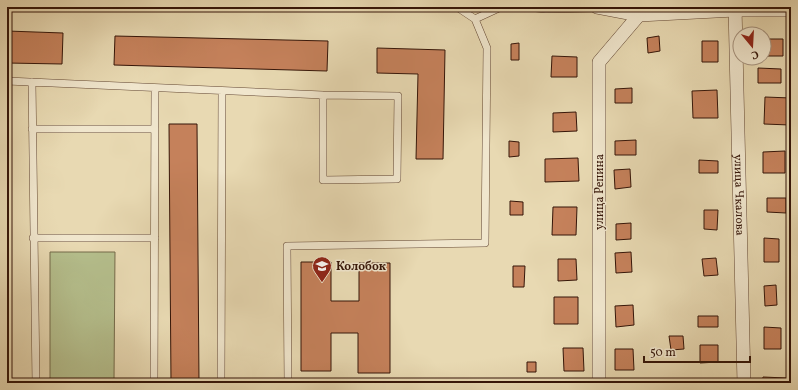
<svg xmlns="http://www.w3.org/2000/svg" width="798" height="390" font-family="Vollkorn,serif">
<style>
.green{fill:#b5bf8d;stroke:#756a4a}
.building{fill:#c5815b;stroke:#351508}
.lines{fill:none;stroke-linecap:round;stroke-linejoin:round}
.service-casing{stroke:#624632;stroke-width:8}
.minor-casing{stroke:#624632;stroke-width:14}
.service{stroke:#f0e6cd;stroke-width:7}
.minor{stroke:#f0e6cd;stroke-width:13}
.labels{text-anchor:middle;stroke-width:3;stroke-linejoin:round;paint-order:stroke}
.street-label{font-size:12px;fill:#351508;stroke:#f0e6cd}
.poi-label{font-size:12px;font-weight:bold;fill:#351508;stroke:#f0e6cd;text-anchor:start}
</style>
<rect width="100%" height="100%" fill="#e8d9b2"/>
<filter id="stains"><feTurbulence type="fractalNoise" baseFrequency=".005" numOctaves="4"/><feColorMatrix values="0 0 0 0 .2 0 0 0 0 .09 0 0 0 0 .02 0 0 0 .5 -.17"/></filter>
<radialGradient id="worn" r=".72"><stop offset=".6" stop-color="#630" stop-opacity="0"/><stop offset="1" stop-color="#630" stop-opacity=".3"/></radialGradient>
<path class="green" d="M 50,252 L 115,252 L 114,380 L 50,379 Z"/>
<path class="building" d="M 7,31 L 63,33 L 62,64 L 7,63 Z
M 115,36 L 328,41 L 327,71 L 114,65 Z
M 659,36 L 660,51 L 648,53 L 647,38 Z
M 764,39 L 783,39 L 783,56 L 764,56 Z
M 702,41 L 718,41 L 718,62 L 702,62 Z
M 519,43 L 519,60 L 511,60 L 511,44 Z
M 377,48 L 445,50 L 443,159 L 416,159 L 418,74 L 377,73 Z
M 552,56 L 577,57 L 577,77 L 551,77 Z
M 758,68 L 781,69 L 781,83 L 758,83 Z
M 632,88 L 632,103 L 615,103 L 615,89 Z
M 717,90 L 718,118 L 693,118 L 692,91 Z
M 765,97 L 791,98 L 790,125 L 764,124 Z
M 576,112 L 577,131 L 553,132 L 553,113 Z
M 7,121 L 8,121 L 9,383 L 7,383 Z
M 169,124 L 197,124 L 199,383 L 171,383 Z
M 636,140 L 636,155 L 615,155 L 615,141 Z
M 509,141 L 519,142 L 519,156 L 509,157 Z
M 785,151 L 785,173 L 763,173 L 763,152 Z
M 578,158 L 579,181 L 545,182 L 545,159 Z
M 699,160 L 718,161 L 718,173 L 699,173 Z
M 630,169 L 631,187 L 615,189 L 614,170 Z
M 767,198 L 786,198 L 786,213 L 767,212 Z
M 510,201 L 523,202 L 523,215 L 510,215 Z
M 553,207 L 577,207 L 576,235 L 552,235 Z
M 704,210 L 718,210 L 717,230 L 704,229 Z
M 631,223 L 631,239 L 616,240 L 616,224 Z
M 764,238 L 779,239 L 779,262 L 764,262 Z
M 631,252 L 632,272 L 616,273 L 615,253 Z
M 716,258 L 718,275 L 704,276 L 702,259 Z
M 558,259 L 576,259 L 577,280 L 558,281 Z
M 301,262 L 331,262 L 331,301 L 359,301 L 359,263 L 390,263 L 390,373 L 358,373 L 358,333 L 331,333 L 331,371 L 301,371 Z
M 513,266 L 525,266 L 524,287 L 513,287 Z
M 776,285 L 777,305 L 765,306 L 764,286 Z
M 554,297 L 578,297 L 578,324 L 554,324 Z
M 633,305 L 634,325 L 616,327 L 615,306 Z
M 698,316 L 718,316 L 718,327 L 698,327 Z
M 764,327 L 781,328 L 781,349 L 764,349 Z
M 669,336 L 683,336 L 684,349 L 671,350 Z
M 700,345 L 718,345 L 718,362 L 700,363 Z
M 563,348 L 583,348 L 584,371 L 564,371 Z
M 615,349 L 633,349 L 634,370 L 615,370 Z
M 527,362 L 536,362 L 536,372 L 527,372 Z
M 763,377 L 786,378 L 786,383 L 762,383 Z"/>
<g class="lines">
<g class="service-casing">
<path id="service" d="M 457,7 L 475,19 L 501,7
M 526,7 L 546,9 L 597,8
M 7,81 L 323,95 L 398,96 L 397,179 L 323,180 L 323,95
M 32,82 L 36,383
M 32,129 L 155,129
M 33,238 L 155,238
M 154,383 L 155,88
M 221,383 L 222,91
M 288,383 L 287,246 L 485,243 L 487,48 L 475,19"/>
</g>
<g class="minor-casing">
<g id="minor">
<path d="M 597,7 L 639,15 L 735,10 L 791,10"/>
<path id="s1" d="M 735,7 L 744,383"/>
<path d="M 599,383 L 599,62 L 639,15"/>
</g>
</g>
<use href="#service" class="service"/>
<use href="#minor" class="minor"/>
</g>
<defs>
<g id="school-pin" transform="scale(1)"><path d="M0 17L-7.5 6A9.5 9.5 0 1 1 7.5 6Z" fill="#8f2418" stroke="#f0e6cd"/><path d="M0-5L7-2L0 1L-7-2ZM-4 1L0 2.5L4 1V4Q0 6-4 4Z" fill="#fff"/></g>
</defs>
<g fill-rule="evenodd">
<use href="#school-pin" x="322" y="266"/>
</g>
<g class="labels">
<g class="street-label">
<text transform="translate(599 192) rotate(-90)" y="4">улица Репина</text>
<text dy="4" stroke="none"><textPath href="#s1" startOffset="188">улица Чкалова</textPath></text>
</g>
<g class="poi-label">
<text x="336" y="270">Колобок</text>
</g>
</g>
<rect width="798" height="390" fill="none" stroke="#e8d9b2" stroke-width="24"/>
<rect x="8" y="8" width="782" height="374" fill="none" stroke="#351508" stroke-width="2"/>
<rect x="12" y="12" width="774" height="366" fill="none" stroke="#351508"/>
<g transform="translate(752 46) rotate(162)"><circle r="19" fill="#f0e6cd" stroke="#a5927e"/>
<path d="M0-3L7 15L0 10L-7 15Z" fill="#8f2418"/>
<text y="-6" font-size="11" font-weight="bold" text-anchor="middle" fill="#351508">С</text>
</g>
<path d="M644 356v6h106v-6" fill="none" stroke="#351508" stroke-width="2"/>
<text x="650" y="356" font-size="12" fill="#351508" stroke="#f0e6cd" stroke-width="3" paint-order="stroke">50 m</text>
<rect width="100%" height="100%" filter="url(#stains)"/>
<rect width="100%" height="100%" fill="url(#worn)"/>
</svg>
